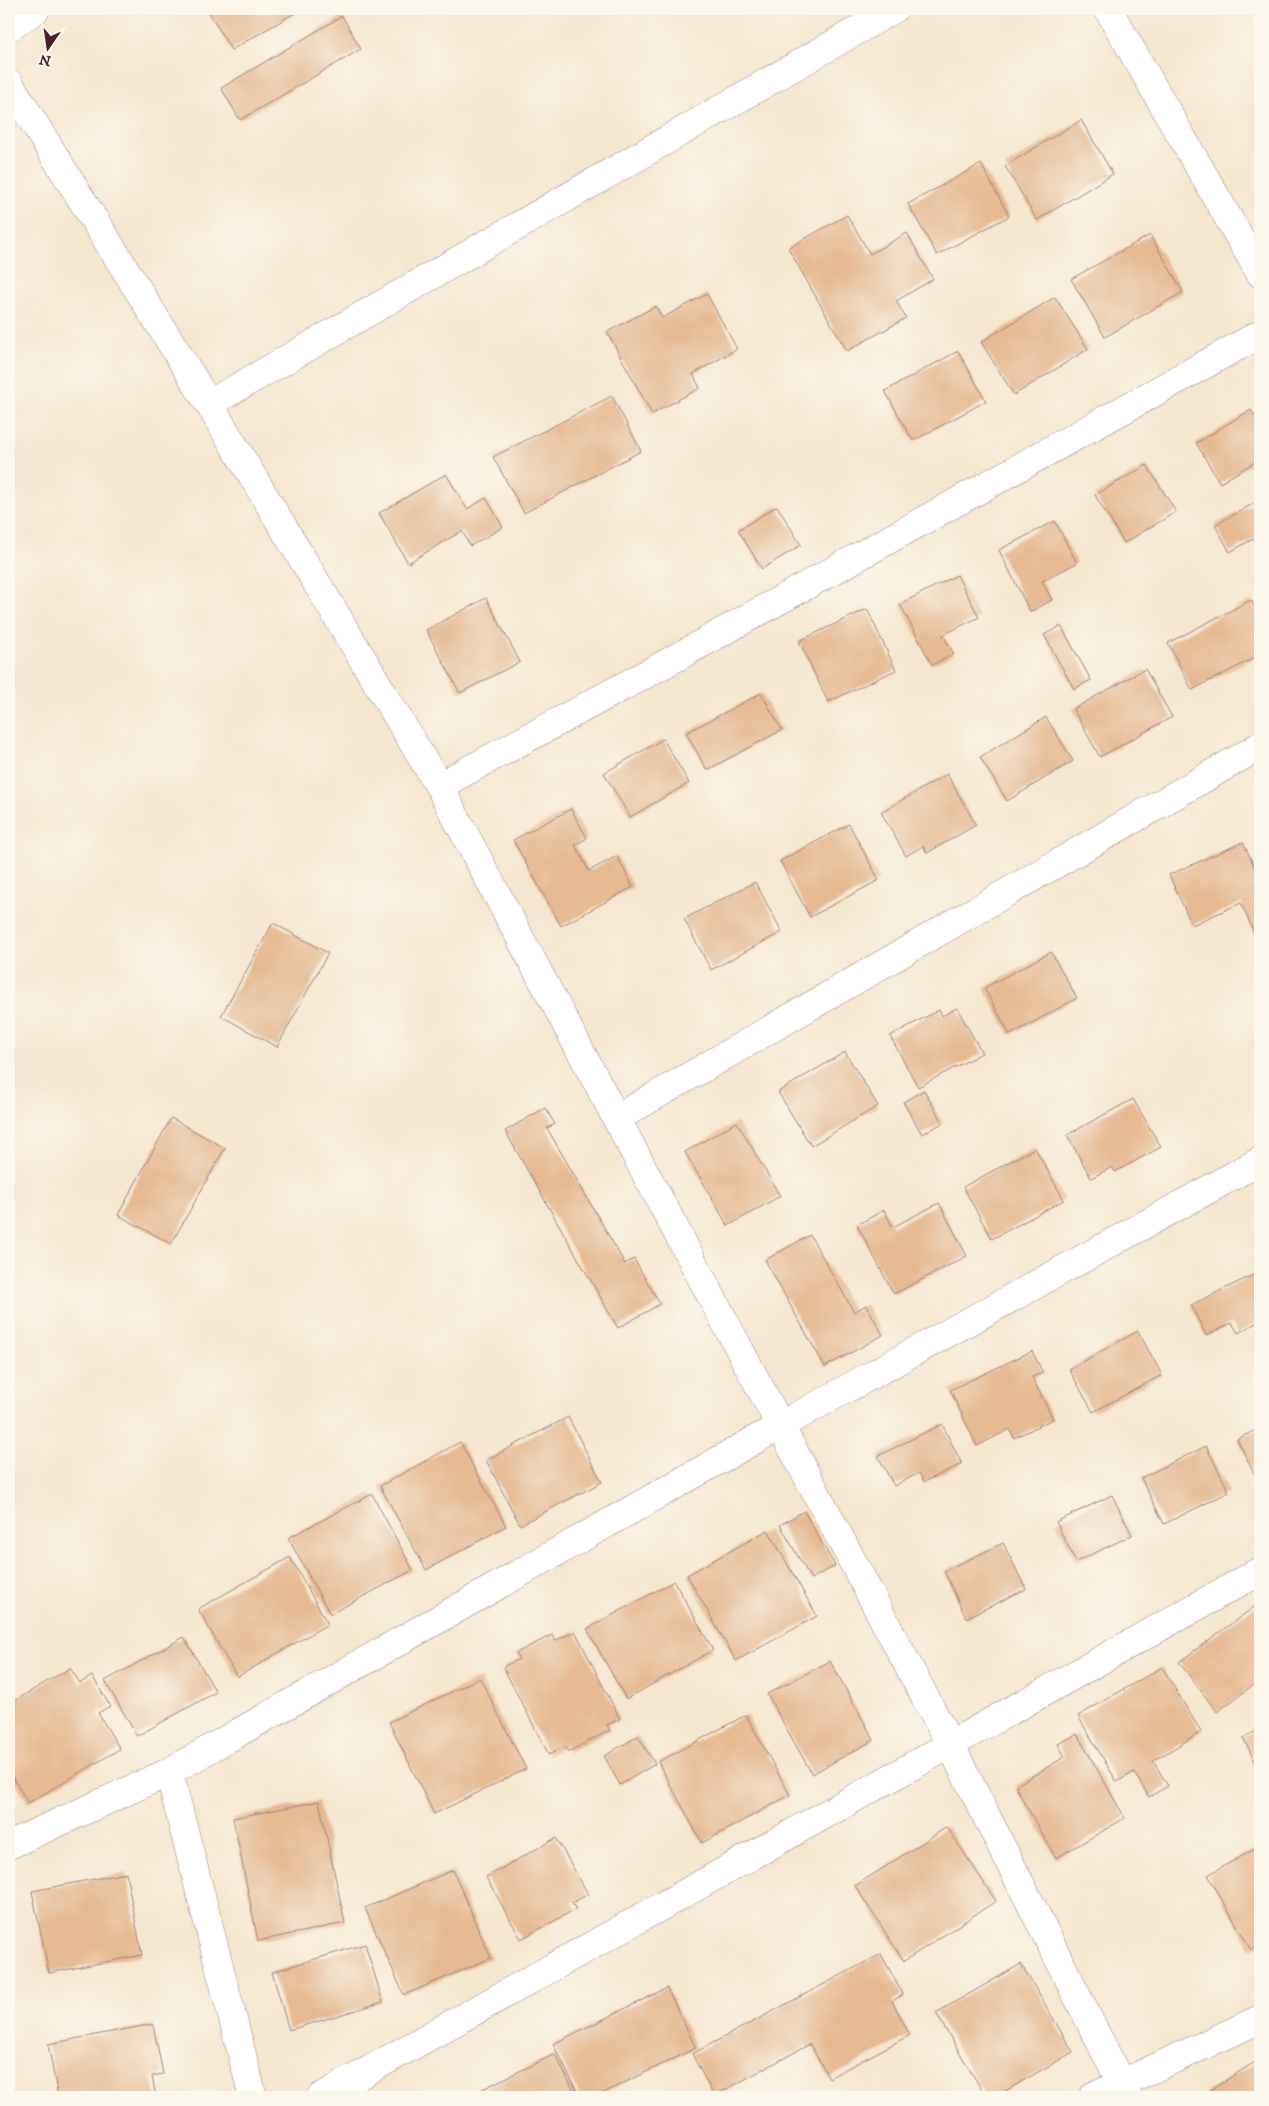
<svg xmlns="http://www.w3.org/2000/svg" width="1269" height="2106" font-family="'IM FELL DW Pica',serif">
<style>
.building{fill:#e5b992}
.lines{fill:none;stroke-linecap:round;stroke-linejoin:round}
.minor-casing{stroke:#a0827d;stroke-width:29}
.minor{stroke:#fff;stroke-width:28}
</style>
<rect width="100%" height="100%" fill="#fbf7ec"/>
<filter id="ink" filterUnits="userSpaceOnUse"><feTurbulence type="fractalNoise" baseFrequency=".02" numOctaves="2"/><feDisplacementMap in="SourceGraphic" scale="10" xChannelSelector="R" yChannelSelector="G"/><feConvolveMatrix kernelMatrix="1 2 1 2 8 2 1 2 1" color-interpolation-filters="sRGB"/></filter>
<filter id="wash" filterUnits="userSpaceOnUse"><feTurbulence type="fractalNoise" baseFrequency=".0096" numOctaves="4" result="noise"/><feDisplacementMap in="SourceGraphic" scale="20" xChannelSelector="R" yChannelSelector="G"/><feGaussianBlur stdDeviation="1.12" result="paint"/><feColorMatrix in="noise" values="0 0 0 0 0 0 0 0 0 0 0 0 0 0 0 0 0 1.4 0 .05"/><feComposite in="paint" operator="in"/></filter>
<g filter="url(#wash)">
<rect width="100%" height="100%" fill="#f5e6cf"/>
<g id="blocks">
<path class="building" d="M 207,9 L 302,9 L 231,50 Z
M 342,16 L 361,49 L 240,120 L 221,88 Z
M 1081,120 L 1113,174 L 1037,220 L 1005,166 Z
M 981,164 L 1009,216 L 937,255 L 908,204 Z
M 847,215 L 870,254 L 907,233 L 933,279 L 896,301 L 906,318 L 847,351 L 788,248 Z
M 1150,235 L 1183,292 L 1105,337 L 1071,279 Z
M 707,294 L 737,349 L 693,374 L 700,388 L 652,414 L 607,332 L 656,306 L 662,318 Z
M 1055,297 L 1088,349 L 1014,395 L 981,342 Z
M 958,351 L 986,401 L 913,441 L 885,391 Z
M 612,396 L 641,451 L 524,513 L 493,457 Z
M 1251,410 L 1260,424 L 1260,459 L 1220,483 L 1196,443 Z
M 1147,465 L 1176,512 L 1124,543 L 1095,495 Z
M 446,474 L 467,509 L 486,498 L 503,527 L 470,546 L 462,531 L 408,563 L 379,513 Z
M 1260,500 L 1260,535 L 1230,552 L 1215,525 Z
M 777,506 L 801,545 L 762,569 L 738,530 Z
M 1055,521 L 1077,563 L 1042,581 L 1052,600 L 1030,612 L 999,550 Z
M 957,575 L 979,617 L 943,635 L 954,654 L 932,665 L 900,604 Z
M 486,598 L 520,662 L 460,693 L 426,630 Z
M 1251,600 L 1260,618 L 1260,655 L 1192,690 L 1168,643 Z
M 867,609 L 896,670 L 828,702 L 799,641 Z
M 1061,626 L 1091,680 L 1074,689 L 1044,635 Z
M 1145,669 L 1172,717 L 1100,757 L 1073,709 Z
M 761,693 L 782,730 L 707,770 L 686,733 Z
M 1046,717 L 1073,761 L 1007,801 L 980,757 Z
M 663,739 L 689,783 L 630,817 L 604,773 Z
M 947,774 L 976,825 L 927,853 L 923,846 L 906,856 L 881,812 Z
M 571,809 L 587,838 L 575,845 L 589,871 L 617,856 L 633,887 L 561,926 L 513,840 Z
M 849,824 L 879,880 L 810,917 L 780,861 Z
M 1243,842 L 1260,879 L 1260,946 L 1241,903 L 1192,925 L 1169,875 Z
M 755,882 L 782,932 L 711,970 L 684,919 Z
M 273,923 L 328,953 L 277,1047 L 221,1016 Z
M 1051,952 L 1077,998 L 1010,1035 L 984,988 Z
M 957,1008 L 982,1053 L 918,1087 L 890,1036 L 939,1010 L 942,1016 Z
M 845,1052 L 878,1106 L 811,1146 L 778,1092 Z
M 924,1090 L 943,1123 L 922,1134 L 903,1102 Z
M 1133,1099 L 1161,1147 L 1115,1172 L 1112,1167 L 1091,1178 L 1067,1135 Z
M 545,1108 L 555,1124 L 547,1128 L 625,1264 L 634,1259 L 660,1304 L 618,1328 L 505,1131 Z
M 171,1118 L 225,1148 L 171,1244 L 118,1215 Z
M 737,1122 L 780,1196 L 728,1226 L 685,1152 Z
M 1035,1148 L 1064,1200 L 992,1239 L 963,1187 Z
M 939,1203 L 967,1256 L 894,1294 L 857,1225 L 884,1210 L 893,1227 Z
M 810,1235 L 854,1312 L 866,1305 L 883,1335 L 825,1367 L 765,1260 Z
M 1255,1274 L 1260,1284 L 1260,1321 L 1238,1333 L 1232,1323 L 1206,1336 L 1191,1305 Z
M 1138,1331 L 1162,1375 L 1093,1412 L 1069,1369 Z
M 1032,1351 L 1043,1373 L 1032,1377 L 1053,1419 L 1014,1438 L 1010,1429 L 977,1446 L 950,1390 Z
M 568,1417 L 602,1482 L 520,1525 L 486,1460 Z
M 942,1424 L 962,1464 L 924,1482 L 919,1473 L 894,1486 L 878,1456 Z
M 1260,1428 L 1260,1478 L 1257,1479 L 1237,1439 Z
M 460,1442 L 506,1526 L 426,1570 L 380,1486 Z
M 1206,1446 L 1229,1492 L 1164,1524 L 1141,1478 Z
M 372,1494 L 413,1570 L 330,1614 L 288,1538 Z
M 1112,1495 L 1132,1535 L 1076,1562 L 1056,1522 Z
M 804,1511 L 835,1566 L 811,1579 L 780,1525 Z
M 768,1530 L 817,1616 L 736,1661 L 687,1575 Z
M 1003,1543 L 1026,1589 L 966,1618 L 944,1571 Z
M 290,1557 L 328,1624 L 237,1677 L 198,1609 Z
M 674,1581 L 713,1650 L 626,1699 L 587,1629 Z
M 1254,1607 L 1260,1615 L 1260,1680 L 1217,1712 L 1179,1662 Z
M 575,1631 L 620,1719 L 607,1725 L 610,1730 L 568,1752 L 565,1746 L 549,1755 L 503,1667 L 519,1659 L 516,1653 L 552,1635 L 555,1641 Z
M 184,1637 L 216,1692 L 137,1736 L 105,1681 Z
M 830,1661 L 874,1740 L 812,1774 L 767,1694 Z
M 1162,1667 L 1201,1732 L 1153,1761 L 1168,1786 L 1149,1797 L 1134,1772 L 1117,1782 L 1078,1716 Z
M 70,1668 L 80,1683 L 92,1676 L 110,1706 L 98,1713 L 120,1749 L 28,1803 L 9,1771 L 9,1704 Z
M 480,1678 L 526,1769 L 434,1814 L 389,1722 Z
M 746,1715 L 790,1795 L 702,1843 L 658,1762 Z
M 1260,1729 L 1260,1771 L 1243,1738 Z
M 1077,1734 L 1125,1818 L 1056,1858 L 1015,1786 L 1065,1757 L 1058,1744 Z
M 638,1736 L 655,1764 L 620,1785 L 604,1756 Z
M 319,1801 L 345,1923 L 258,1941 L 233,1818 Z
M 947,1827 L 996,1901 L 904,1961 L 855,1886 Z
M 556,1838 L 588,1894 L 572,1903 L 576,1909 L 521,1939 L 486,1877 Z
M 1260,1846 L 1260,1945 L 1251,1950 L 1208,1875 Z
M 453,1870 L 491,1958 L 404,1995 L 365,1908 Z
M 126,1873 L 142,1955 L 49,1973 L 32,1891 Z
M 365,1944 L 383,2002 L 289,2030 L 272,1972 Z
M 881,1954 L 903,1995 L 892,2001 L 910,2035 L 829,2078 L 810,2044 L 714,2096 L 692,2054 Z
M 1021,1964 L 1073,2052 L 995,2097 L 986,2097 L 936,2013 Z
M 667,1988 L 696,2048 L 595,2097 L 580,2097 L 553,2044 Z
M 153,2024 L 163,2074 L 152,2076 L 156,2097 L 58,2097 L 48,2044 Z
M 555,2054 L 577,2097 L 466,2097 Z
M 1260,2059 L 1260,2097 L 1208,2097 L 1205,2093 Z
M 827,2091 L 831,2097 L 817,2097 Z"/>
</g>
</g>
<g filter="url(#ink)">
<use href="#blocks" fill-opacity="0" stroke="#a0827d" stroke-width="1"/>
<g class="lines">
<g class="minor-casing">
<path id="minor" d="M 1108,9 L 1260,273
M 9,28 L 36,9
M 9,83 L 209,404 L 439,786 L 950,1744 L 1128,2097
M 209,404 L 894,9
M 439,786 L 661,666 L 1260,334
M 617,1118 L 1260,746
M 169,1772 L 253,2097
M 9,1845 L 169,1772 L 781,1425 L 1260,1161
M 321,2097 L 1260,1571
M 1093,2097 L 1260,2019"/>
</g>
<use href="#minor" class="minor"/>
</g>
</g>
<rect width="1269" height="2106" fill="none" stroke="#fbf7ec" stroke-width="30"/>
<g transform="translate(48 48) rotate(193)" stroke="#fbf7ec" stroke-width="4" paint-order="stroke">
<path d="M0-4L9 19L0 12L-9 19Z" fill="#4a1f2b"/>
<text y="-8" font-size="14" font-weight="bold" text-anchor="middle" fill="#4a1f2b">N</text>
</g>
</svg>
